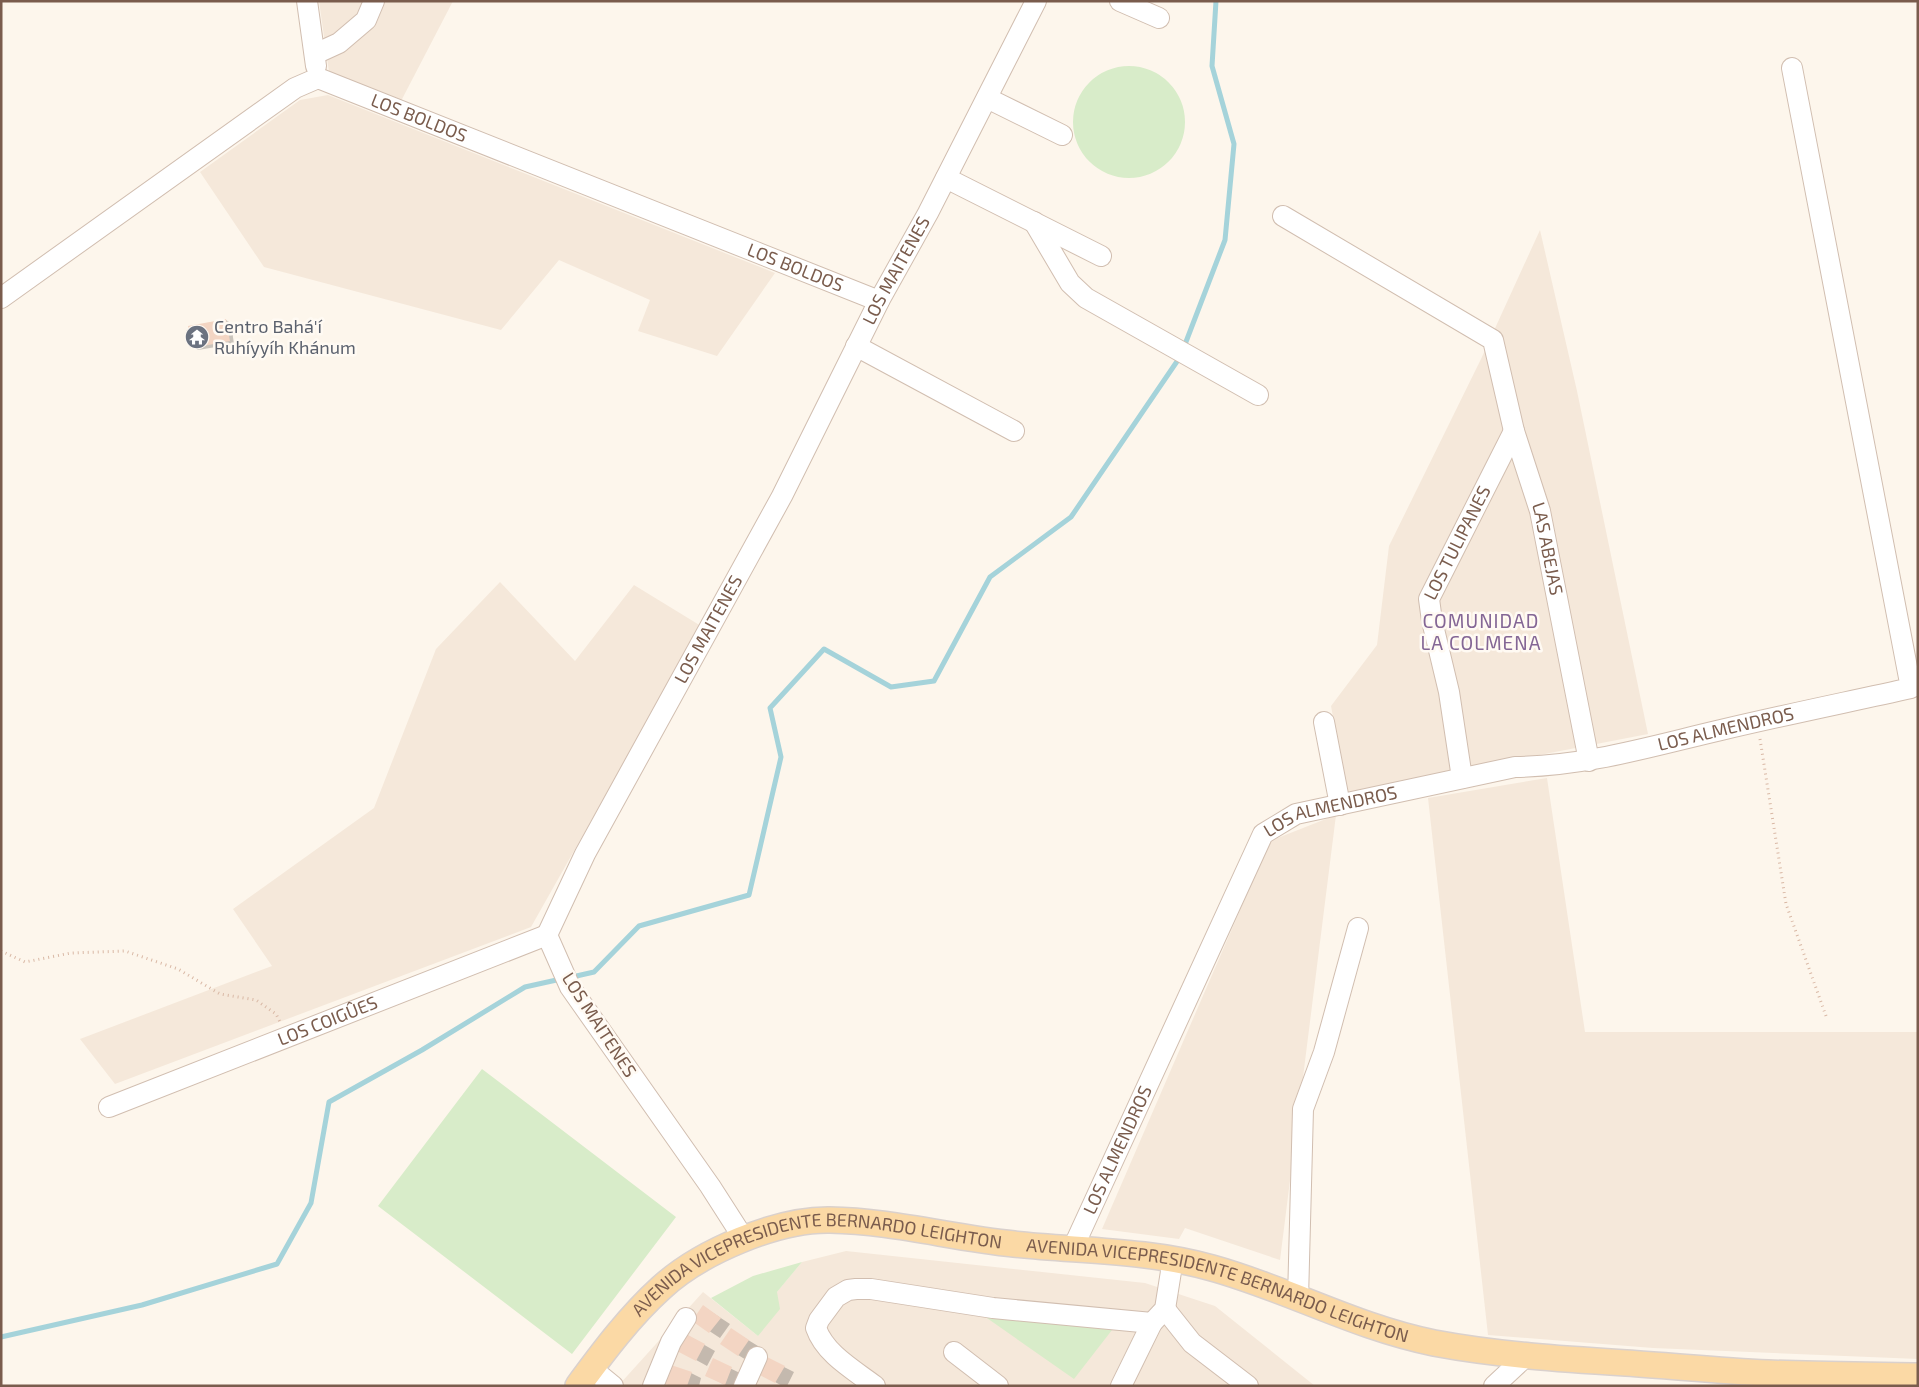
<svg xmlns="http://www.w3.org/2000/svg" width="1919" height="1387" font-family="'Exo 2',sans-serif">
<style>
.residential{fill:#f5e8da}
.green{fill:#d8ecc9}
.shadow{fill:#0003}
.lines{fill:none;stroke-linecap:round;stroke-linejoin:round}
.stream{stroke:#a5d3da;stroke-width:5}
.building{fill:#f3d5c3}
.minor-casing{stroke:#d1beb0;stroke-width:22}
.major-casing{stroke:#dad1cd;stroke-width:28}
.path{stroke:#d9b8a5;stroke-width:3;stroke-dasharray:1 4;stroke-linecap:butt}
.minor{stroke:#fff;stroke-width:20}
.major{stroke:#fbd9a5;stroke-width:25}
.labels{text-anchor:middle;stroke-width:5;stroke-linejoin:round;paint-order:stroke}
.street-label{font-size:18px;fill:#7a5c4d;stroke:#fffaf3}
.worship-label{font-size:18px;fill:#5b616d;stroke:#fffaf3;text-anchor:start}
.neighbourhood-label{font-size:19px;letter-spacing:1px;fill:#846695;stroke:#fffaf3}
</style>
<rect width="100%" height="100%" fill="#fdf6ec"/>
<path class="residential" d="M 319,1 L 453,1 L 400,103 L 329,72 Z
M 328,95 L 775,273 L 717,356 L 638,331 L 650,300 L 559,260 L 501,330 L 264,267 L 200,172 L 300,100 Z
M 1540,230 L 1577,391 L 1648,734 L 1347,792 L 1331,706 L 1377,645 L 1389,546 L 1481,359 Z
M 500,582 L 575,661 L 634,585 L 701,626 L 531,927 L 115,1084 L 80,1039 L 272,966 L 233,909 L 374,808 L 436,649 Z
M 1547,778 L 1585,1032 L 1918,1032 L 1918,1359 L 1653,1348 L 1488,1335 L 1428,798 Z
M 1336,815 L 1280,1260 L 1185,1228 L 1179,1239 L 1102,1229 L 1270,841 Z
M 846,1251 L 1145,1283 L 1215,1306 L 1315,1386 L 618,1386 L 703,1292 L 758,1336 L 776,1293 L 802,1262 Z"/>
<path class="green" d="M1073 122a56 56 0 1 1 112 0a56 56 0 1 1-112 0Z
M 482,1069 L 676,1217 L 572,1354 L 378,1206 Z
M 802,1262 L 777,1292 L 780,1309 L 758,1336 L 711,1298 L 753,1276 Z
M 984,1316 L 1112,1330 L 1074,1379 Z"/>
<path class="shadow" d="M 226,320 L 231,323 L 234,344 L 198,350 L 193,347 Z
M 704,1307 L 730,1324 L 720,1338 L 694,1321 Z
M 687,1335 L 715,1351 L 707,1366 L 689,1356 Z
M 740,1335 L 758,1346 L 748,1361 L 738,1355 Z
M 713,1360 L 742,1374 L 736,1386 L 727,1386 L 706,1375 Z
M 784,1367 L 794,1372 L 787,1386 L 782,1386 L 758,1372 Z
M 691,1373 L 701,1378 L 699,1386 L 672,1386 Z"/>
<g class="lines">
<path class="stream" d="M 1184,347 L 1225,240 L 1234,144 L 1212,66 L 1216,1
M 572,977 L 594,972 L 639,926 L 749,895 L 781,757 L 770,708 L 824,649 L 891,687 L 934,681 L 990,577 L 1071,517 L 1180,357
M 1,1337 L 142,1305 L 277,1264 L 311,1203 L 329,1102 L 422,1050 L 525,987 L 561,979"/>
</g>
<path class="building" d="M 226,319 L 230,341 L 192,348 L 188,326 Z
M 703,1305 L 721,1318 L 709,1333 L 692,1321 Z
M 731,1328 L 749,1340 L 738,1356 L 720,1344 Z
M 686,1334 L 705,1344 L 696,1361 L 677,1351 Z
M 765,1356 L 785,1366 L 775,1383 L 756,1373 Z
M 713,1358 L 732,1367 L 725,1385 L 705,1376 Z
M 671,1365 L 692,1372 L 687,1386 L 672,1386 L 665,1384 Z"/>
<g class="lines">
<g class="minor-casing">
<g id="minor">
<path d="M 307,1 L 316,66"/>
<path d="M 1120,1 L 1159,18"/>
<path d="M 315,54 L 339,43 L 366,20 L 374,1"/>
<path d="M 987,98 L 1062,135"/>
<path d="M 946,178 L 1101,256"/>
<path id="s1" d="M 1283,216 L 1493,340 L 1514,431 L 1540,511 L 1589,761"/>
<path d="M 1034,222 L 1070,283 L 1086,298 L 1258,395"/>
<path id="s2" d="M 1,298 L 295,88 L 318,78 L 879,301"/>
<path d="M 856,346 L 1014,431"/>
<path d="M 1324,722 L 1340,805"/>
<path id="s3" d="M 1462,778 L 1449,692 L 1432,621 L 1429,599 L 1514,431"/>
<path id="s4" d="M 109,1107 L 547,935"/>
<path id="s5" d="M 744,1239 L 710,1186 L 570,987 L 547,935 L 585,854 L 782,496 L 879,301 L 928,213 L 1036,1"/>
<path id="s6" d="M 1072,1250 L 1263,834 L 1296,814 L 1515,767 C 1587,766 1652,746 1721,730 C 1784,715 1848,702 1911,688 L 1792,68"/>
<path d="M 1298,1299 L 1303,1109 L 1324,1052 L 1358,928"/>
<path d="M 1165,1309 L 1192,1343 L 1248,1386"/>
<path d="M 954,1352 L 998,1386"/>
<path d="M 591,1368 L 613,1386"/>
<path d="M 653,1386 L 671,1342 L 686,1318"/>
<path d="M 744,1386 L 757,1357"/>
<path d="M 875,1386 C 854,1370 825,1354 816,1328 L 819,1320 L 836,1297 L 848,1290 L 856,1289 L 871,1289 L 993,1308 L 1152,1323"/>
<path d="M 1121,1386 L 1152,1323 L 1165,1309 L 1173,1259"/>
<path d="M 1494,1386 L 1525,1357"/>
</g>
</g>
<g class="major-casing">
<g id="major">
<path id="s7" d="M 578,1386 C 603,1352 630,1316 661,1288 C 700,1252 777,1219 830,1220 C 892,1221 953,1238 1014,1244 C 1079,1251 1149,1250 1212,1268 C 1288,1289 1355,1327 1434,1343 C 1498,1355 1562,1359 1626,1363 C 1673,1366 1721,1371 1768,1373 C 1818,1375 1868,1375 1918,1376"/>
</g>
</g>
<path class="path" d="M 1760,739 L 1786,904 L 1826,1016
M 1,951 L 25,962 L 71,953 L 125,951 L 178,969 L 220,994 L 256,1000 L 276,1014 L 280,1022"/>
<use href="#minor" class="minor"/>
<use href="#major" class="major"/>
</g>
<defs>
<g id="temple-disc" transform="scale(1.25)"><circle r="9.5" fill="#6b7280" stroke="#fffaf3"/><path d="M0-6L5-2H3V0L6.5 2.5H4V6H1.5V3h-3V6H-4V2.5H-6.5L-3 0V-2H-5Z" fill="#fff"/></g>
</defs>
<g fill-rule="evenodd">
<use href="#temple-disc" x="197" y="337"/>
</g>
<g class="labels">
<g class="street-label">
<text dy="6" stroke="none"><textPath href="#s2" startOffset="495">LOS BOLDOS</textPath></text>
<text dy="6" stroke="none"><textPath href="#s2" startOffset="900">LOS BOLDOS</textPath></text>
<text dy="6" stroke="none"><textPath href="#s5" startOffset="1114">LOS MAITENES</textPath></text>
<text dy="6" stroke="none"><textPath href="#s3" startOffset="245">LOS TULIPANES</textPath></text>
<text dy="6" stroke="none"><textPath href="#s1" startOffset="460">LAS ABEJAS</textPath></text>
<text dy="6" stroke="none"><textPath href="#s5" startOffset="709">LOS MAITENES</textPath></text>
<text dy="6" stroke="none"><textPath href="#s6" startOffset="935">LOS ALMENDROS</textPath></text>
<text dy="6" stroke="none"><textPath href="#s6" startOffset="530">LOS ALMENDROS</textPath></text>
<text dy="6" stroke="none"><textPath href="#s4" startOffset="235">LOS COIGÛES</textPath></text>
<text transform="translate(599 1025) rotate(57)" y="6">LOS MAITENES</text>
<text dy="6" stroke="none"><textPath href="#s6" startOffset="110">LOS ALMENDROS</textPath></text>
<text dy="6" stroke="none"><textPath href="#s7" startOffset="290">AVENIDA VICEPRESIDENTE BERNARDO LEIGHTON</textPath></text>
<text dy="6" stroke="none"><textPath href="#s7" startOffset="710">AVENIDA VICEPRESIDENTE BERNARDO LEIGHTON</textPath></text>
</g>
<g class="worship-label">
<text x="214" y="333">Centro Bahá'í<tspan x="214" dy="21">Ruhíyyíh Khánum</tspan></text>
</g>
<g class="neighbourhood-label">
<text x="1481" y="628">COMUNIDAD<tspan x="1481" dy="22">LA COLMENA</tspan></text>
</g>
</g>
<rect width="1919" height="1387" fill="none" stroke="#7a5c4d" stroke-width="5"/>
</svg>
